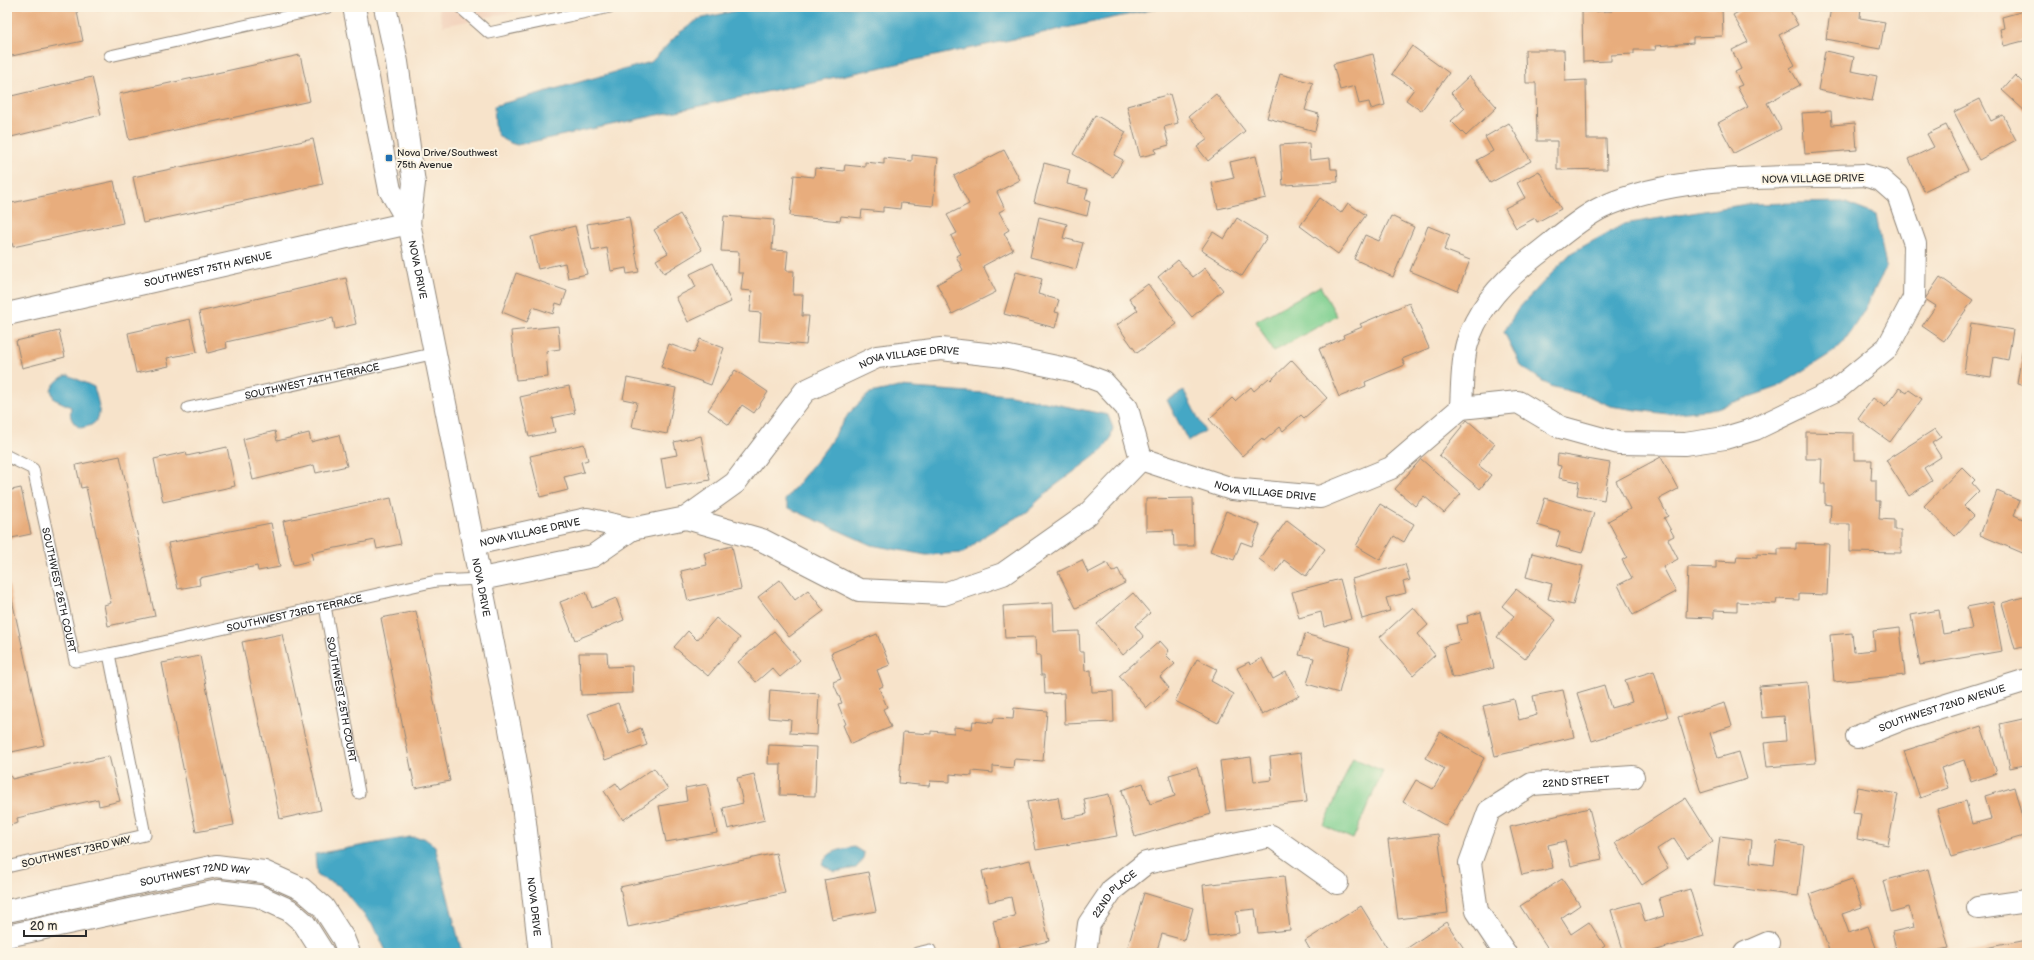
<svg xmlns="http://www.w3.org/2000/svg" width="2034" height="960" font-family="'Balsamiq Sans',sans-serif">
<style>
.built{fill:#f3d4be}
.green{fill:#80d091;stroke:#567e5e}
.water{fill:#45a7c5;stroke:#386978}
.building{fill:#e8ad7d}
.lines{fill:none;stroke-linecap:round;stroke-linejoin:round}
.lane-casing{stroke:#91877a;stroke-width:13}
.street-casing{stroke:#91877a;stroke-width:24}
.secondary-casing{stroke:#91877a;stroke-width:24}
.lane{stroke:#fff;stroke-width:11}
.street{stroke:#fff;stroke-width:22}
.secondary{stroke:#fff;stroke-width:22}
.poi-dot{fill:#1f6fb2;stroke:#fcf5e5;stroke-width:1.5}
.labels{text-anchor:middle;stroke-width:4;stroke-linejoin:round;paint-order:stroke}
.poi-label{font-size:10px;fill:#2b2b2b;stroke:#fcf5e5;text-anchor:start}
.street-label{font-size:10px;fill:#2b2b2b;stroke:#fcf5e5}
</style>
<rect width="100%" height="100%" fill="#fcf5e5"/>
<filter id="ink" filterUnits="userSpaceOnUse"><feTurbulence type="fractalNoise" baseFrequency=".025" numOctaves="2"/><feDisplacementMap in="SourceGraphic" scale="8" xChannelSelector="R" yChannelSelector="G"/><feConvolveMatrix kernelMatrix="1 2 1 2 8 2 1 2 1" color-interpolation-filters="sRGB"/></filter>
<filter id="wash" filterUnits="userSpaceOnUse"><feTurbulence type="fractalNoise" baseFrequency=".012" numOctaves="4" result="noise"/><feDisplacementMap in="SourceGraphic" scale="16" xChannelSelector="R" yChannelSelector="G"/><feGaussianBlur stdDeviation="0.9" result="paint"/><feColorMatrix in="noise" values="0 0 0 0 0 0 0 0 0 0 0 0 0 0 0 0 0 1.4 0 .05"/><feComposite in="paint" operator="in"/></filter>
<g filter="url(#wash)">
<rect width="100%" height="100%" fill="#f7e3ca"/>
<path class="built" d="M 438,7 L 537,7 L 443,26 Z"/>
<path class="green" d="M 1320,286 L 1337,316 L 1273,352 L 1256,321 Z
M 1353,758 L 1383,771 L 1353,839 L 1324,826 Z"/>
<path class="water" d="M 752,7 L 1164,7 L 517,145 C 491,138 496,129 494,106 L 651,62 L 679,33 L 699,19 Z
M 1843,202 L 1876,215 L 1886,267 L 1864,311 L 1843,343 L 1833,352 L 1778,387 L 1714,409 L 1668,414 L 1637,410 L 1610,406 L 1588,396 L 1550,386 L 1521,366 L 1504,332 L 1518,309 L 1571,253 L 1624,224 L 1747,204 Z
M 68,375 L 94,387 C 99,405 107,425 80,428 C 72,422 69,418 71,407 L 54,399 L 51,390 C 55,382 59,378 68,375 Z
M 899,387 L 1011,395 L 1108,415 L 1113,428 L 1110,440 L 1103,450 L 1052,488 L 1026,512 L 987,534 L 963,553 L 926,555 L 871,545 L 789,508 L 785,500 L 827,447 L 849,413 L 870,393 Z
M 1184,391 L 1205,431 L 1188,441 L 1167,400 Z
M 410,837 L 424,838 L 435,846 L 461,949 L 460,953 L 387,953 L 375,928 L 340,886 L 317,876 L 315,854 Z
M 854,847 L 864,853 L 863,860 L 856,868 L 834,872 L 822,864 C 829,850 840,850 854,847 Z"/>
<g id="blocks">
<path class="building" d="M 13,7 L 76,7 L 83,41 L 7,57 L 7,8 Z
M 96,7 L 110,7 L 110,8 L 97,10 Z
M 1611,7 L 1722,7 L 1723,36 L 1693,37 L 1693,43 L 1655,46 L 1656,50 L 1634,50 L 1634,54 L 1611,55 L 1611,61 L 1583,62 L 1582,12 L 1612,11 Z
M 1748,7 L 1788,7 L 1798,25 L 1779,35 L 1795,65 L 1790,68 L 1800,85 L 1767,103 L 1781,129 L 1734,153 L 1718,123 L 1748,107 L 1737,87 L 1742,85 L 1735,72 L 1741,69 L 1732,50 L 1748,42 L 1733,15 Z
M 1831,7 L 1861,7 L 1860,18 L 1885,22 L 1880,49 L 1826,39 Z
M 2023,7 L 2027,7 L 2027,40 L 2004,46 L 2000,29 L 2004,28 L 2002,17 L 2024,11 Z
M 1412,46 L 1449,73 L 1421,111 L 1406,100 L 1414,89 L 1392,74 Z
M 1525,50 L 1564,50 L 1565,81 L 1586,80 L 1587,139 L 1606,139 L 1607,169 L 1557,170 L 1557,141 L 1537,141 L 1536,83 L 1526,83 Z
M 1825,51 L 1854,57 L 1851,71 L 1877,76 L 1872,101 L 1818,90 Z
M 1373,54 L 1385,105 L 1371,109 L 1369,102 L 1359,104 L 1355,86 L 1340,90 L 1333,64 Z
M 300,55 L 310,101 L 129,140 L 119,94 Z
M 1280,74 L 1313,83 L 1305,110 L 1319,114 L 1315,131 L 1267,118 Z
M 2015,75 L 2024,84 L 2027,81 L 2027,113 L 2002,90 Z
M 1469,76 L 1497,107 L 1466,136 L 1451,121 L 1465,108 L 1451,93 Z
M 92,77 L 101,115 L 7,138 L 7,97 Z
M 1170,94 L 1178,123 L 1164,127 L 1169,145 L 1155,149 L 1156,153 L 1140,157 L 1127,106 Z
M 1216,94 L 1245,131 L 1208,161 L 1197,147 L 1208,139 L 1189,116 Z
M 1980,99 L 1991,121 L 2003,115 L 2016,140 L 1979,160 L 1954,112 Z
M 1831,111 L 1832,125 L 1855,123 L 1857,150 L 1805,154 L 1802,113 Z
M 1095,115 L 1126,132 L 1114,155 L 1123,160 L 1113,177 L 1073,154 Z
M 1509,123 L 1531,161 L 1490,183 L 1477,160 L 1493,151 L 1485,137 Z
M 1946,125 L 1968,170 L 1924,191 L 1909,159 L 1934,147 L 1927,134 Z
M 313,139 L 323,184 L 143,223 L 133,177 Z
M 1309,143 L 1310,160 L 1330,158 L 1331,169 L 1337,169 L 1338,182 L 1283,185 L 1280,145 Z
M 1004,150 L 1020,180 L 997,192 L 1005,209 L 999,212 L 1009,230 L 1004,233 L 1013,250 L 983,266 L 996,292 L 952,314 L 937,284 L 963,270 L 956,256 L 961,254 L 951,236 L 957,233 L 947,215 L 969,204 L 954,176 Z
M 912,155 L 938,158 L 933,206 L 901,203 L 900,209 L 883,207 L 883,212 L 862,210 L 861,218 L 841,216 L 840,221 L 790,216 L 794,175 L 814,177 L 815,168 L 844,171 L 845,165 L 865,167 L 865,162 L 884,164 L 884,158 L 912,161 Z
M 1256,156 L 1266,198 L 1218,209 L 1212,183 L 1234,178 L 1230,162 Z
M 1044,163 L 1070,170 L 1067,184 L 1088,189 L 1085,200 L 1090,202 L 1087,216 L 1034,202 Z
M 1539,171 L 1561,209 L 1537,222 L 1535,218 L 1516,228 L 1505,208 L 1525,198 L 1517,183 Z
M 114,181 L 123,223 L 13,247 L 7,222 L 7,204 Z
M 1320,198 L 1341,213 L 1348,203 L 1366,215 L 1338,254 L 1300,226 Z
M 680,214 L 702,250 L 664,273 L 656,260 L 668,253 L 654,230 Z
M 724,216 L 774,220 L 772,250 L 788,251 L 786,271 L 794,271 L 793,295 L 803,295 L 802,316 L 809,316 L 806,345 L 759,341 L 761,313 L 750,312 L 752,291 L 741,290 L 743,273 L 738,273 L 739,252 L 721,251 Z
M 1391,216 L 1414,227 L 1393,277 L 1354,259 L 1365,235 L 1379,241 Z
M 629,217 L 639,272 L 627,274 L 626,268 L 611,271 L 607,248 L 592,251 L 587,224 Z
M 1039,217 L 1067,224 L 1063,238 L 1083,243 L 1076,269 L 1030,257 Z
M 1237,218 L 1267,237 L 1242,276 L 1201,250 L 1213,232 L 1224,239 Z
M 575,226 L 587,274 L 568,278 L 565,263 L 538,269 L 531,237 Z
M 1428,226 L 1450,235 L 1444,250 L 1470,260 L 1458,291 L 1410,271 Z
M 1178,260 L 1193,277 L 1205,268 L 1223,290 L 1192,317 L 1158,277 Z
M 713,263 L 731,302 L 688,322 L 676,297 L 696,287 L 690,274 Z
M 1016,272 L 1042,279 L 1038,294 L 1059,300 L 1055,312 L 1059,313 L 1055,328 L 1004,314 Z
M 516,273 L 567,291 L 562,305 L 556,303 L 553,314 L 533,307 L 527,322 L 502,312 Z
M 1940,277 L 1973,300 L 1944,341 L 1922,326 L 1936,306 L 1925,299 Z
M 346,278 L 356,324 L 335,329 L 333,318 L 226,342 L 227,348 L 208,353 L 199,312 Z
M 1148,284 L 1177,324 L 1137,353 L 1117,325 L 1138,310 L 1129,298 Z
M 1409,303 L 1429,348 L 1402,359 L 1405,365 L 1365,382 L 1366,386 L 1339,397 L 1319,349 L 1344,338 L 1343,335 L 1362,327 L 1360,324 Z
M 190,319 L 197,352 L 167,358 L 169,366 L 136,373 L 128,333 Z
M 1971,323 L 2013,330 L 2008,360 L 1994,357 L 1991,377 L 1964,373 Z
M 558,326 L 560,349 L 546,351 L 548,377 L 516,380 L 511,331 Z
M 2026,328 L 2027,328 L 2027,386 L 2017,384 Z
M 59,331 L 65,357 L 22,368 L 16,341 Z
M 700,339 L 724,348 L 711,385 L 661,367 L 669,344 L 694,353 Z
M 1292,360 L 1327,398 L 1304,418 L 1301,415 L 1283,431 L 1280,427 L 1264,441 L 1262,438 L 1242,456 L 1209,419 L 1232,398 L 1235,401 L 1251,387 L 1254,391 L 1269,378 L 1271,380 Z
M 735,370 L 768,392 L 754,413 L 742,405 L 729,425 L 708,410 Z
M 627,378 L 676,388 L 667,434 L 632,427 L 637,402 L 623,399 Z
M 569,386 L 575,413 L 552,418 L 555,432 L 529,437 L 520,397 Z
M 1899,388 L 1907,393 L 1909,390 L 1922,399 L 1890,442 L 1858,419 L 1873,398 L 1885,407 Z
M 1467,420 L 1495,444 L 1478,465 L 1491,475 L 1480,489 L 1439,455 Z
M 1935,429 L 1941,437 L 1932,443 L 1941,457 L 1924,468 L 1932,481 L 1909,496 L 1886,460 Z
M 275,431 L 277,441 L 309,433 L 311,442 L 339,435 L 347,466 L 316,473 L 314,465 L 253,480 L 243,439 Z
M 1806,432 L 1854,433 L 1854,460 L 1872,460 L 1871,480 L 1876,480 L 1876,501 L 1880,501 L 1879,519 L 1894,520 L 1894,530 L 1901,530 L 1901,553 L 1850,552 L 1850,524 L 1830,524 L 1831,505 L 1825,504 L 1825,484 L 1821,484 L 1822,459 L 1806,459 Z
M 701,436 L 710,480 L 666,488 L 661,458 L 677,455 L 674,442 Z
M 584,444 L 588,460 L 581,462 L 584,472 L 564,477 L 568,490 L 540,497 L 530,456 Z
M 227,447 L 235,486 L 163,502 L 154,459 L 186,452 L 187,456 Z
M 1558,454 L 1610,463 L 1604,500 L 1577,495 L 1579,482 L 1559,478 L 1561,466 L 1557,465 Z
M 120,456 L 155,616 L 108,626 L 104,605 L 111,603 L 86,487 L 81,488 L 76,465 Z
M 1661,457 L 1678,489 L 1659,499 L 1668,516 L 1664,518 L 1674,536 L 1668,539 L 1678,559 L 1663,567 L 1676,592 L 1633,615 L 1618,585 L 1632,578 L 1622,560 L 1627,557 L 1608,521 L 1630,509 L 1616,481 Z
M 1421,459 L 1461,494 L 1444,513 L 1424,496 L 1415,506 L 1395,489 Z
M 1962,467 L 1975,480 L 1972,483 L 1979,491 L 1964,506 L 1974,516 L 1955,536 L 1924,506 Z
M 21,488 L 31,534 L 7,539 L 7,491 Z
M 1997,491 L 2020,501 L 2014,515 L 2027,521 L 2027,548 L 2025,554 L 1980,535 Z
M 391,498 L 401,544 L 377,549 L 375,540 L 311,553 L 313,560 L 293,565 L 283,521 Z
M 1193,498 L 1194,546 L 1174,546 L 1173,530 L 1146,531 L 1146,499 Z
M 1545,498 L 1594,513 L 1582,553 L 1556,546 L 1560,532 L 1537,525 Z
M 1380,504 L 1414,524 L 1404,542 L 1394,536 L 1380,560 L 1356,546 Z
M 1226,511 L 1260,525 L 1252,546 L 1241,542 L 1234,560 L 1210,551 Z
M 1287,520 L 1325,549 L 1306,576 L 1284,560 L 1276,572 L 1259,559 Z
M 271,523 L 280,567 L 258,571 L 257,566 L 199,578 L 200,585 L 178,589 L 168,543 Z
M 1796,543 L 1829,544 L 1827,595 L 1799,594 L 1799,600 L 1777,599 L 1776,604 L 1737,602 L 1737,611 L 1714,610 L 1714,618 L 1686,617 L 1688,567 L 1716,568 L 1716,561 L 1736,562 L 1737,556 L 1757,557 L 1757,554 L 1778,555 L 1778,549 L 1796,549 Z
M 732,546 L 741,589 L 688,601 L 681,571 L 707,565 L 704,553 Z
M 1532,553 L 1583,566 L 1573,605 L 1548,599 L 1552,584 L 1526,577 Z
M 1082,560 L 1088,573 L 1107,563 L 1112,572 L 1118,569 L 1125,583 L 1076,608 L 1058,572 Z
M 1405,564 L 1410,580 L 1403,582 L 1406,593 L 1386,598 L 1390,611 L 1362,619 L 1352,579 Z
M 7,577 L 44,745 L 7,753 Z
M 1340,579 L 1351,619 L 1324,627 L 1321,612 L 1299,618 L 1292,592 Z
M 780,580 L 795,600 L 808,590 L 824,611 L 789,637 L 758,597 Z
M 1516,589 L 1556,620 L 1525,659 L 1497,637 L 1514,616 L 1502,606 Z
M 586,592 L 592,608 L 616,598 L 624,620 L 575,640 L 560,602 Z
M 1133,593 L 1150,613 L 1135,626 L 1144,637 L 1123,655 L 1097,624 Z
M 2027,596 L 2027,646 L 2015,649 L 2002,603 Z
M 1993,602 L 2002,651 L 1920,665 L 1911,615 L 1939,610 L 1943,634 L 1972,629 L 1967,607 Z
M 1053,603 L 1054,632 L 1079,631 L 1080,652 L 1084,652 L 1085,671 L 1091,670 L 1092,692 L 1113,691 L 1114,722 L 1065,724 L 1064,693 L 1045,694 L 1044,675 L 1041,675 L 1040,655 L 1036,655 L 1035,637 L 1005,638 L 1003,606 Z
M 1413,607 L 1428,625 L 1418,634 L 1435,655 L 1413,675 L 1380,637 Z
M 416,611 L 450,781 L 415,788 L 381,618 Z
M 1481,612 L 1494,668 L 1452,678 L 1444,646 L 1460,642 L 1456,625 L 1468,623 L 1467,616 Z
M 716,618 L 740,638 L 708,676 L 674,647 L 688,631 L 697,640 Z
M 1900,628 L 1905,675 L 1834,682 L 1830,635 L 1852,633 L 1854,652 L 1875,650 L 1873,631 Z
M 774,631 L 800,660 L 780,677 L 772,668 L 756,682 L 738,662 Z
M 282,634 L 321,810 L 280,819 L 242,642 Z
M 877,634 L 890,665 L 877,670 L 883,686 L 879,688 L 887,707 L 883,709 L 891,727 L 851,744 L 843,725 L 846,724 L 838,704 L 842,703 L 833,682 L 841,679 L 831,653 Z
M 1305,634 L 1351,647 L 1339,693 L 1307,684 L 1314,658 L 1299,655 Z
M 1160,641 L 1169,651 L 1166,655 L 1175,664 L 1160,677 L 1169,688 L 1147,708 L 1119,676 Z
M 579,653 L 607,653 L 608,667 L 632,666 L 633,693 L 581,695 Z
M 200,656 L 234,825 L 196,832 L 162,663 Z
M 1262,658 L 1273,679 L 1286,672 L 1299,696 L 1262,715 L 1237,668 L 1249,662 L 1250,665 Z
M 1197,659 L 1217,669 L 1211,681 L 1234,694 L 1218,723 L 1175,701 Z
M 1654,671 L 1668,717 L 1592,741 L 1577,693 L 1604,685 L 1611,708 L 1632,702 L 1625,680 Z
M 1808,682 L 1816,763 L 1767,767 L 1764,743 L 1786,741 L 1784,716 L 1762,718 L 1759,686 Z
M 770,690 L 819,694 L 817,735 L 790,733 L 791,720 L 768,718 Z
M 1563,690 L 1574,737 L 1495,756 L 1483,706 L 1514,699 L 1519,720 L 1537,715 L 1533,696 Z
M 618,703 L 629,733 L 641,728 L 647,745 L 605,760 L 588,714 Z
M 1725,703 L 1732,726 L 1710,733 L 1718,758 L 1739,752 L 1747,779 L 1701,793 L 1678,717 Z
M 1014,708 L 1047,711 L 1043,761 L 1014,759 L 1013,768 L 993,766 L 993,773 L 972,771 L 972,776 L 950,774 L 950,782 L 930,781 L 929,786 L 899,783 L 903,732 L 931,734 L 931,731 L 954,733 L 954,727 L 972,729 L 973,721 L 993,723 L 994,718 L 1013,719 Z
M 2027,718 L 2027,764 L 2010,768 L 2000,724 Z
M 1981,726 L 1997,773 L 1971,782 L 1964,760 L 1941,768 L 1948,788 L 1920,798 L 1904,751 Z
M 1440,732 L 1484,758 L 1446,826 L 1403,802 L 1416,780 L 1433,789 L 1445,769 L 1425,758 Z
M 769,745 L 817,747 L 815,796 L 780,795 L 781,764 L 768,764 Z
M 1301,753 L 1307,802 L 1226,811 L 1220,761 L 1251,757 L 1254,782 L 1272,780 L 1270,757 Z
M 109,756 L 120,801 L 99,806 L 98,799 L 17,818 L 18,823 L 7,826 L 7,775 L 10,775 L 12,779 Z
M 1197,767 L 1211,814 L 1135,837 L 1122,790 L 1143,783 L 1150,804 L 1175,796 L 1169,775 Z
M 654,768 L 668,789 L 623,820 L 604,791 L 616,783 L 621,790 Z
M 754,774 L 765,820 L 728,829 L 723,808 L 743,803 L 737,778 Z
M 707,784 L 717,833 L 666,842 L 659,806 L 687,801 L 685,788 Z
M 1858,787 L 1898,794 L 1888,845 L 1857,839 L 1861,814 L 1853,813 Z
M 2014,787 L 2027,835 L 1951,857 L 1937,809 L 1966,801 L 1972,824 L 1991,819 L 1985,796 Z
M 1109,794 L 1117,836 L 1036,850 L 1027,802 L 1058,797 L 1062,819 L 1087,814 L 1084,799 Z
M 1686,798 L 1713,841 L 1687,858 L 1674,838 L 1657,849 L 1668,868 L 1642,885 L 1615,843 Z
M 1589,808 L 1602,859 L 1571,866 L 1565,841 L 1548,845 L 1553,868 L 1522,875 L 1510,827 Z
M 1438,834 L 1448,913 L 1398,919 L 1388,840 Z
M 1720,836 L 1752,840 L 1750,862 L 1774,865 L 1777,841 L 1804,845 L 1798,896 L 1714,885 Z
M 776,853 L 785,893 L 628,927 L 620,887 Z
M 1030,860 L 1049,941 L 1000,952 L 993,921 L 1015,916 L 1011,897 L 989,902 L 982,871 Z
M 1928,869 L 1949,948 L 1928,953 L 1897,953 L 1892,932 L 1914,927 L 1909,907 L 1891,912 L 1883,881 Z
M 868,872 L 876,911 L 832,920 L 824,880 Z
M 1284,876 L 1290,930 L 1258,933 L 1255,909 L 1236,911 L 1239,933 L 1209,937 L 1203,885 Z
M 1562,879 L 1580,905 L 1561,918 L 1571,934 L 1589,922 L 1605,946 L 1595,953 L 1551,953 L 1520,906 Z
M 1852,879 L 1862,907 L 1842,914 L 1849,933 L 1868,926 L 1878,953 L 1830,953 L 1809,894 Z
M 1690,889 L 1704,936 L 1647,953 L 1624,953 L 1611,910 L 1639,902 L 1645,922 L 1664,916 L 1659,898 Z
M 1144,893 L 1193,908 L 1184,940 L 1162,934 L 1156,953 L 1126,953 Z
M 1361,906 L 1387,948 L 1380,953 L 1312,953 L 1305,941 Z
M 1446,922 L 1467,953 L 1409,953 L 1406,949 Z
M 2027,940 L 2027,953 L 1966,953 L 1966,952 Z"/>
</g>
</g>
<g filter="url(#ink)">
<use href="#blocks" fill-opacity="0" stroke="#91877a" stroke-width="1"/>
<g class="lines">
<g class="lane-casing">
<g id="lane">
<path d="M 462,7 L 463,10 L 489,33 L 610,7"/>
<path d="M 110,56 L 329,7"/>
<path id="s1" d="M 188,408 L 436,353"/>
<path id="s2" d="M 7,456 L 33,469 L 75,661 L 109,654 L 145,835 L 7,867"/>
<path id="s3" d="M 325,606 L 359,793"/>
<path id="s4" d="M 109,654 L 436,581 L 481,579"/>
<path d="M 917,953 L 930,950 L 931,953"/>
</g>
</g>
<g class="street-casing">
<g id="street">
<path d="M 1863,175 L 1881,180 L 1898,195 L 1915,244 L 1914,298 L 1888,347 L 1836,390 L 1755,429 L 1725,438 L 1685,444 L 1618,443 L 1560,427 L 1518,402 L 1461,408 C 1462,389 1462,361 1467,344 C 1477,307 1506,278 1536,255 C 1554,241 1583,216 1603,207 C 1679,173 1780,178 1863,175 Z"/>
<path id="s5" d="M 7,314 L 409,223"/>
<path id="s6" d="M 1141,459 L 1232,489 L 1320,497 L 1391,468 L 1461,408"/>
<path id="s7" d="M 474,544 L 587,519 L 632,529 L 686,518 L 735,483 L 805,391 L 877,357 L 941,349 L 1004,356 L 1071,370 L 1103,382 L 1127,408 L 1141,459 L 1087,515 L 1003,574 L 944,594 L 859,590 L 762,540 L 686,518"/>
<path d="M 481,579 L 593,556 L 632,529"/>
<path id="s8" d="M 1857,737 L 1905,718 L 2027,680"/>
<path d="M 1978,908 L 2027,901"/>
<path id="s9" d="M 7,911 L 216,866 L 264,872 L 302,889 L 323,907 L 343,938 L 349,953"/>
<path d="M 7,936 L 218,891 L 258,896 L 289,910 L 304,923 L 323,953"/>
<path id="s10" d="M 1085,953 L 1089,924 L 1112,890 L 1146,863 L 1271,836 L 1337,883"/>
<path id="s11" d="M 1505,953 L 1477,911 L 1470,863 L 1489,811 L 1532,784 L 1633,777"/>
<path d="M 1745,953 L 1768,943"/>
</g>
</g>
<g class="secondary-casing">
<g id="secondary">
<path id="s12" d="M 354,7 L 390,190 L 409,223 L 510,729 L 522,796 L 540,953"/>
<path d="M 385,7 L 397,62 L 414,183 L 409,223"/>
</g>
</g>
<use href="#lane" class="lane"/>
<use href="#street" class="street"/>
<use href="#secondary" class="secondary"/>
</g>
</g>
<rect class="poi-dot" x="385" y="154" width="8" height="8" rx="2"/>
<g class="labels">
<g class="poi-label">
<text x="397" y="156">Nova Drive/Southwest<tspan x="397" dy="12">75th Avenue</tspan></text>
</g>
<g class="street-label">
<text transform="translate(1813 178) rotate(-1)" y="4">NOVA VILLAGE DRIVE</text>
<text dy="4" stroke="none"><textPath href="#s5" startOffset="206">SOUTHWEST 75TH AVENUE</textPath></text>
<text dy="4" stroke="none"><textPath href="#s12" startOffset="272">NOVA DRIVE</textPath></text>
<text dy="4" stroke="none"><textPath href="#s7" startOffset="504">NOVA VILLAGE DRIVE</textPath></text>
<text dy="4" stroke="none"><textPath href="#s1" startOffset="127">SOUTHWEST 74TH TERRACE</textPath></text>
<text dy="4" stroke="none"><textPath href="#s6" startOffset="129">NOVA VILLAGE DRIVE</textPath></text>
<text dy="4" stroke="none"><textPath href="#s7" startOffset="57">NOVA VILLAGE DRIVE</textPath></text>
<text dy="4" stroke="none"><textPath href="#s12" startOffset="596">NOVA DRIVE</textPath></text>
<text dy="4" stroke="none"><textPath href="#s2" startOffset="153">SOUTHWEST 26TH COURT</textPath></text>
<text dy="4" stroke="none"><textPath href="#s4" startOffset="190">SOUTHWEST 73RD TERRACE</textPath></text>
<text dy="4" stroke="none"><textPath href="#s3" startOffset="95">SOUTHWEST 25TH COURT</textPath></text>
<text dy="4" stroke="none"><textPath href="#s8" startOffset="90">SOUTHWEST 72ND AVENUE</textPath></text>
<text dy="4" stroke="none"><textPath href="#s11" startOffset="249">22ND STREET</textPath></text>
<text transform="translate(76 851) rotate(-13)" y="4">SOUTHWEST 73RD WAY</text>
<text dy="4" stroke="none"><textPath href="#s9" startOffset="192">SOUTHWEST 72ND WAY</textPath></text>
<text dy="4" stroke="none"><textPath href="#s10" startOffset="69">22ND PLACE</textPath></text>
<text dy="4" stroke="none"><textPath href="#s12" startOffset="920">NOVA DRIVE</textPath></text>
</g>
</g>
<rect width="2034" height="960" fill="none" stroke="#fcf5e5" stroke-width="24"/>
<path d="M24 930v6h62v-6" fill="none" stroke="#2b2b2b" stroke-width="2"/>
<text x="30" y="930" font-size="12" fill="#2b2b2b" stroke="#fcf5e5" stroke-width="3" paint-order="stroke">20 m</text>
</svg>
